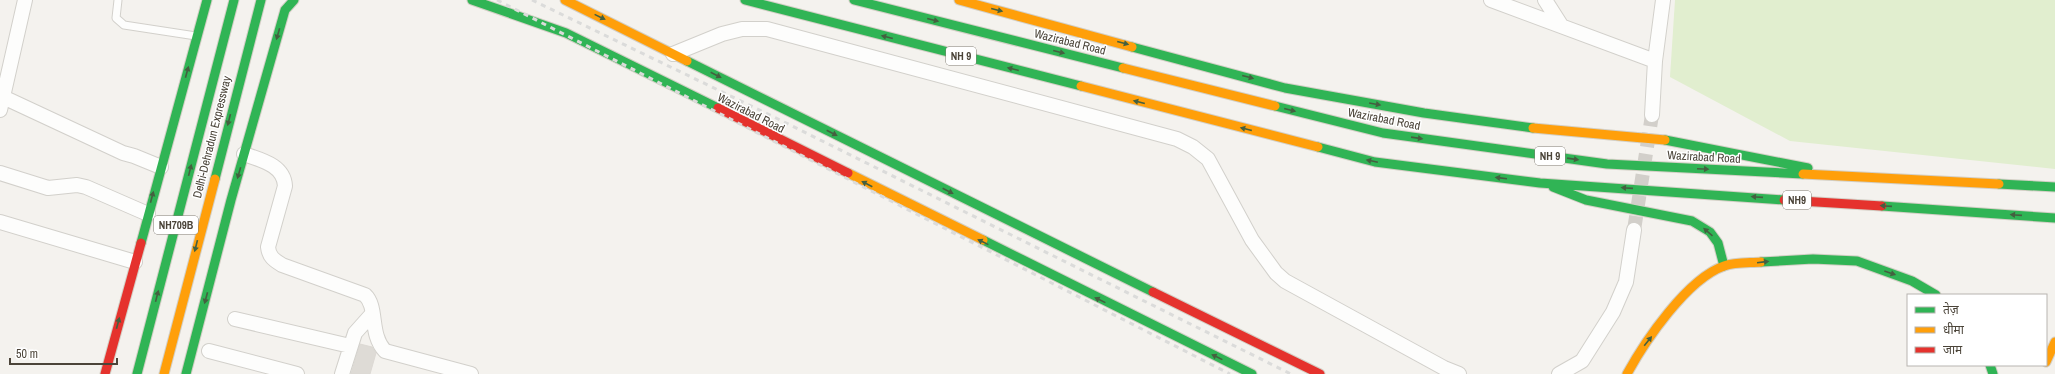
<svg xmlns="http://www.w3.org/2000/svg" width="2055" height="374" font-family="'Archivo Narrow','Noto Sans Devanagari',sans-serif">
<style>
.green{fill:#e1eecf}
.building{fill:#dedbd6;stroke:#dcd9d4}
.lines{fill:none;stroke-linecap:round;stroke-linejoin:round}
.street-tunnel{stroke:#d2cfca;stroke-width:14;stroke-dasharray:14 7;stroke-linecap:butt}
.lane-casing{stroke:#d2d0cb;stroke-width:9}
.street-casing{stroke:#d2d0cb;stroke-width:16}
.fast-casing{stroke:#d3cfc5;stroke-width:11}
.slow-casing{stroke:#d3cfc5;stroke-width:11}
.jam-casing{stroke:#d3cfc5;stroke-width:11}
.lane{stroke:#fdfdfc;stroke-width:7}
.street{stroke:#fdfdfc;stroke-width:14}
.fast{stroke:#30b455;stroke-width:9}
.slow{stroke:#ff9f0a;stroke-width:9}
.jam{stroke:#e5322d;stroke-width:9}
.rail{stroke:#dbdbda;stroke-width:3;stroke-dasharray:5 5;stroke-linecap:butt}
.oneway{fill:#446040}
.labels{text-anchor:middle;stroke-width:3;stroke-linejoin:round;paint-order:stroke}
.shield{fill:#fff;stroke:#817c74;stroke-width:1}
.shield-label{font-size:11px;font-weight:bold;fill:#4b4439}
.street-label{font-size:12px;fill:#4b4439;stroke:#fff}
</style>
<rect width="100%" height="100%" fill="#f4f2ee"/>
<path class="green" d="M 1675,0 L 2055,0 L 2055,169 L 1790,141 L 1670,77 Z"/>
<path class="building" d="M 360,344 L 372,347 L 376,353 L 370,374 L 351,374 Z"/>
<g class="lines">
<path class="street-tunnel" d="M 1634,230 L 1652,115"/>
<g class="lane-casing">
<path id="lane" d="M 118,0 L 116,18 L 124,25 L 196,36"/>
</g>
<g class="street-casing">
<path id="street" d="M 1491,0 L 1655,61
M 1545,0 L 1561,25
M 673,54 L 722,34 L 742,29 L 767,29 L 1177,139 L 1193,147 L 1208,159 L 1252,240 L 1276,273 L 1285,281 L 1444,368 L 1459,374
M 3,97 L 123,153 L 134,156 L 161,167
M 0,110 L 25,0
M 1652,115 L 1655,61 L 1663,0
M 244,154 C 261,160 284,165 285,186 L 268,247 C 269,257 274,260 282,265 L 365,295 C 378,307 369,334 385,351 L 471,374
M 0,173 L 48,188 L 77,185 L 86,187 L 148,214
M 0,222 L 135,262
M 235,319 L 350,346
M 209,351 L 297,374
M 342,374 L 355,333 L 372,314
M 1559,374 L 1582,361 L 1613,312 L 1626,282 L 1634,230"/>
</g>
<g class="fast-casing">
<path id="fast" d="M 472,0 L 566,33 L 718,108
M 745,0 L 1081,86
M 854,0 L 1123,68
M 1132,47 L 1285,88 L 1424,113 L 1533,128
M 687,61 L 1153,292
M 1275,106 L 1383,133 L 1607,164 L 1803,174
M 1665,140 L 1808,168
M 1318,147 L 1375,162 L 1540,183 L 1784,200
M 215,179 L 261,0
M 1999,184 L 2055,187
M 1553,187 L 1586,200 L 1692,221 L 1710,232 L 1718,243 L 1724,266
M 1882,206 L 2055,218
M 983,240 L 1252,374
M 141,243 L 207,0
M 1761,262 L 1813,259 L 1857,261 L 1912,281 L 1936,295
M 1990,365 L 1993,374
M 137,374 L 234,0
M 186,374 L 231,200 L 285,10 L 294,0"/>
</g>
<g class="slow-casing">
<path id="slow" d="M 565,0 L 687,61
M 959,0 L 1132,47
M 1123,68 L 1275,106
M 1081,86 L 1318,147
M 1533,128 L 1665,140
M 848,173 L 983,240
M 1803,174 L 1999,184
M 2046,362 L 2055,342
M 164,374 L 215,179
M 1627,374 C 1645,341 1687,279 1724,266 C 1735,262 1749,263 1761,262"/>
</g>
<g class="jam-casing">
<path id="jam" d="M 718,108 L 848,173
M 1784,200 L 1882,206
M 1153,292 L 1320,374
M 105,374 L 141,243"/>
</g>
<use href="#lane" class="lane"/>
<use href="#street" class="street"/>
<use href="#fast" class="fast"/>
<use href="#slow" class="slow"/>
<use href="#jam" class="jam"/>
<path class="rail" d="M 497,0 L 1230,374
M 532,0 L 776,118 L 1291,374"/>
</g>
<defs><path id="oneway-solid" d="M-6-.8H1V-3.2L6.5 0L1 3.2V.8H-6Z"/></defs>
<g class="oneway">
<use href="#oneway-solid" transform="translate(997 10) rotate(14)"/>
<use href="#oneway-solid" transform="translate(600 17) rotate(26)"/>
<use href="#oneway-solid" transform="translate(933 20) rotate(14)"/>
<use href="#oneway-solid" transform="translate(278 34) rotate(106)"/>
<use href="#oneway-solid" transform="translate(887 37) rotate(-166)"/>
<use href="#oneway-solid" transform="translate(1123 43) rotate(15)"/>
<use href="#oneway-solid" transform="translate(1059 52) rotate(14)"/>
<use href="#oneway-solid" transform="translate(1013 69) rotate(-166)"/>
<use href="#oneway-solid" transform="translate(187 72) rotate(-75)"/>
<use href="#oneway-solid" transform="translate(716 75) rotate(27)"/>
<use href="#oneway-solid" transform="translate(1248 77) rotate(15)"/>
<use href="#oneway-solid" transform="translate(1139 102) rotate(-166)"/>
<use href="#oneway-solid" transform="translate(1375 104) rotate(10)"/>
<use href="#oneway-solid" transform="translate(1290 110) rotate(14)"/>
<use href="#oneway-solid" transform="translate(229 120) rotate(104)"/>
<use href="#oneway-solid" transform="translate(1246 129) rotate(-166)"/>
<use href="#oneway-solid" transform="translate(832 133) rotate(27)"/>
<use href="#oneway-solid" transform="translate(1417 138) rotate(8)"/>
<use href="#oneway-solid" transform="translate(1573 159) rotate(8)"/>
<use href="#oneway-solid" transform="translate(1372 161) rotate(-168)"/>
<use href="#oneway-solid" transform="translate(1703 169) rotate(3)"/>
<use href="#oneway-solid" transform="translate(190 170) rotate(-76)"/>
<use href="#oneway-solid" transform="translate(239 173) rotate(106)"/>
<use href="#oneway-solid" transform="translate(1501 178) rotate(-173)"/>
<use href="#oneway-solid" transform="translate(867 184) rotate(-153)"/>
<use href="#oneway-solid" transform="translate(1627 188) rotate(-176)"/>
<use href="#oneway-solid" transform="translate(948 191) rotate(27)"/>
<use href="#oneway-solid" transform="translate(152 197) rotate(-75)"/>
<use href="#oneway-solid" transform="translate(1757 197) rotate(-176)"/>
<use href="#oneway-solid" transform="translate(1886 206) rotate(-176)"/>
<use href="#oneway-solid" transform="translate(2016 215) rotate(-176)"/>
<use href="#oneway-solid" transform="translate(1708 232) rotate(-139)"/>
<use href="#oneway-solid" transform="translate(983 242) rotate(-154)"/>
<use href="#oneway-solid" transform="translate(196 246) rotate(104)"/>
<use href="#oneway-solid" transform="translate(1763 262) rotate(-7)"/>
<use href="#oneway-solid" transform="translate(1890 273) rotate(19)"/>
<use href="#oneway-solid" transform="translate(157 296) rotate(-76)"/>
<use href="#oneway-solid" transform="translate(206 298) rotate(105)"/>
<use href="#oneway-solid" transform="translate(1100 300) rotate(-154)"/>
<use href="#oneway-solid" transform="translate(118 323) rotate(-75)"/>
<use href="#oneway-solid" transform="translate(1648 341) rotate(-51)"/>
<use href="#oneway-solid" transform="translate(1217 357) rotate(-154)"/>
</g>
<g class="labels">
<g class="shield">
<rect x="946" y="47" width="30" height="18" rx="3"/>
<rect x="1535" y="147" width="30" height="18" rx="3"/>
<rect x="1783" y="191" width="28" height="18" rx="3"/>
<rect x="154" y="216" width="44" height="18" rx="3"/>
</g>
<g class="shield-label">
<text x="961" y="60">NH 9</text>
<text x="1550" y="160">NH 9</text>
<text x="1797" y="204">NH9</text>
<text x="176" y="229">NH709B</text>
</g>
<g class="street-label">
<text transform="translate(1070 42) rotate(14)" y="4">Wazirabad Road</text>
<text transform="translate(751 113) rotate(27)" y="4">Wazirabad Road</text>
<text transform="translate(1384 119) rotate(11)" y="4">Wazirabad Road</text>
<text transform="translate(212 137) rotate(-76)" y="4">Delhi-Dehradun Expressway</text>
<text transform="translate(1704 157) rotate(3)" y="4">Wazirabad Road</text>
</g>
</g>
<rect x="1907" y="294" width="140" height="72" fill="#ffffff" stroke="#b7b4b0"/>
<rect x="1915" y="307" width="20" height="6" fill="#30b455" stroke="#b7b4b0"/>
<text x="1943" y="314" font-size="12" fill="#4b4439">तेज़</text>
<rect x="1915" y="327" width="20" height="6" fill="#ff9f0a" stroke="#b7b4b0"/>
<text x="1943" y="334" font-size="12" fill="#4b4439">धीमा</text>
<rect x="1915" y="347" width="20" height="6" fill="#e5322d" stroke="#b7b4b0"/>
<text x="1943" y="354" font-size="12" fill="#4b4439">जाम</text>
<path d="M10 358v6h107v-6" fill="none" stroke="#4b4439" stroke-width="2"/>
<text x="16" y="358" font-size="12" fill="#4b4439" stroke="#ffffff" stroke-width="3" paint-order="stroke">50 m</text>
</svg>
